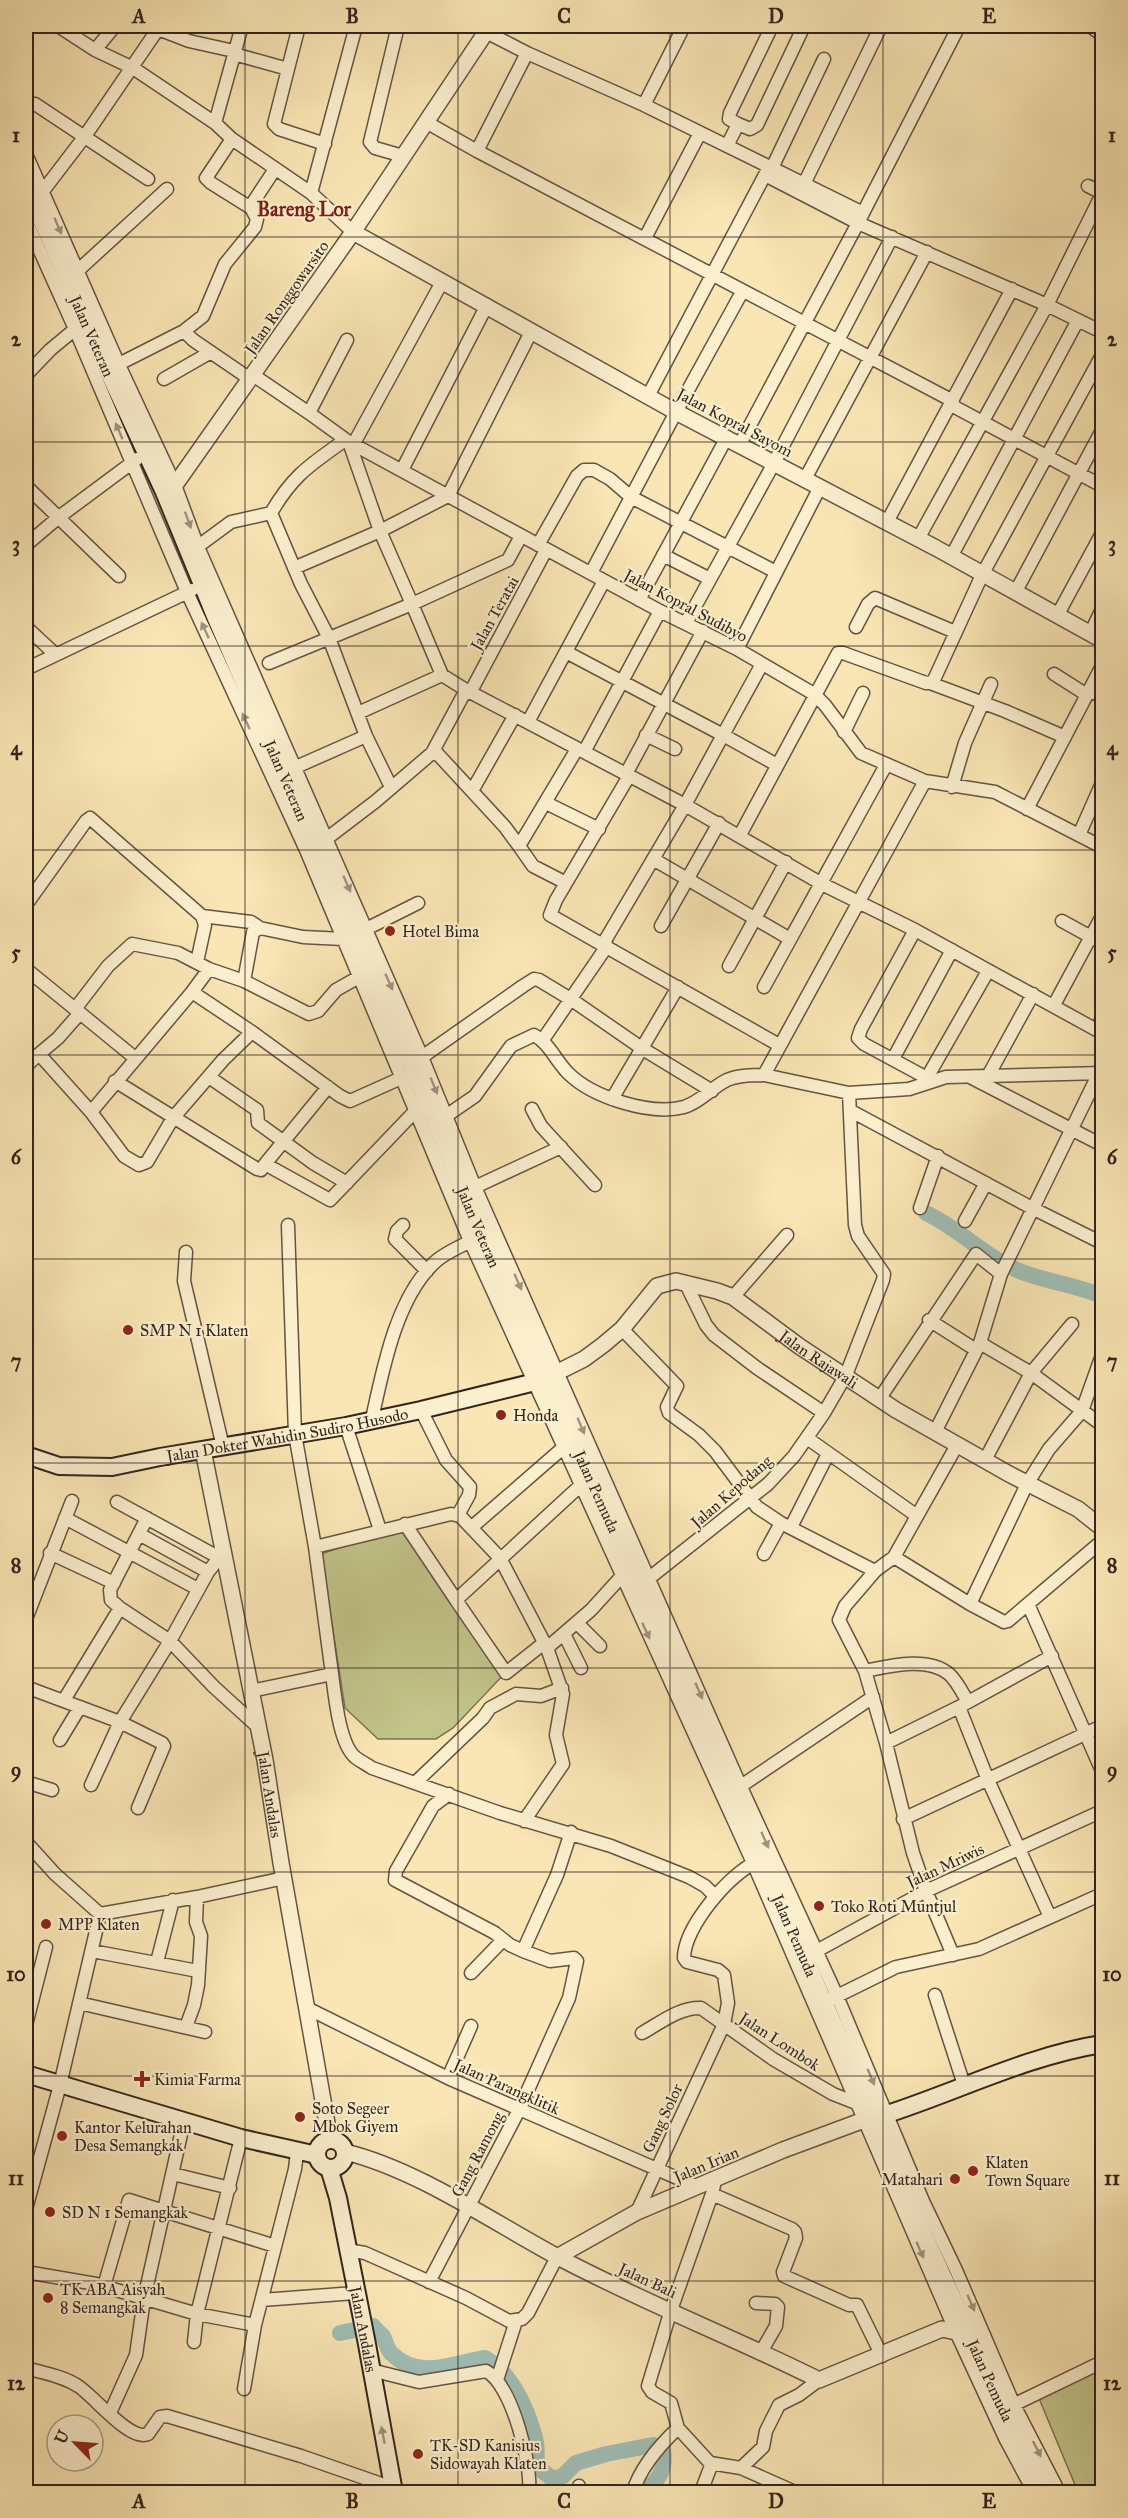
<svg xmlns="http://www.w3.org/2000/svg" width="1128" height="2518" font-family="'IM FELL Great Primer',serif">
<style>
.green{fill:#c2c48a;stroke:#7a7454;stroke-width:1.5}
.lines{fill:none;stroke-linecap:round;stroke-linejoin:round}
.river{stroke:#a0beb5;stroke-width:16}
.minor-casing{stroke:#645443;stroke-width:15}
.tertiary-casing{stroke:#645443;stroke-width:18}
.secondary-casing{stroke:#32241d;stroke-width:20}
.trunk-casing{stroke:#32241d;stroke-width:22}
.minor{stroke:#fbefce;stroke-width:12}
.tertiary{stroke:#fbefce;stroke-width:15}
.secondary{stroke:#fbefce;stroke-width:16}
.trunk{stroke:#f9e6b4;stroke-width:20}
.oneway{fill:#a1947e}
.grid{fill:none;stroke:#32241d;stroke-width:1.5;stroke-opacity:0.55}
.poi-dot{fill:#8f2418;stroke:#fbefce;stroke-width:2}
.labels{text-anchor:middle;stroke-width:4.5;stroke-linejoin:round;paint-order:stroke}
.street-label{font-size:16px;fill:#32241d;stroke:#fbefce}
.poi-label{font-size:16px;fill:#32241d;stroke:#fbefce;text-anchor:start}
.quarter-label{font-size:20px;font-weight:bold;fill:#7a1f14;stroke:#fbefce}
.neatline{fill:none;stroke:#32241d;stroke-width:2}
.grid-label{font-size:20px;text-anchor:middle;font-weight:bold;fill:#32241d}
</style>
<rect width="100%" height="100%" fill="#f9e6b4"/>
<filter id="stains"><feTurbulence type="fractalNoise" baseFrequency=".00333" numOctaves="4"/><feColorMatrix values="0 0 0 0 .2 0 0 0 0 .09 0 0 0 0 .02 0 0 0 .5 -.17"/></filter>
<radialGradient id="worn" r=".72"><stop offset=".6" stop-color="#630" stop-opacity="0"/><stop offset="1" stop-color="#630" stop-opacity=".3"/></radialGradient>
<path class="green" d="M 405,1525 L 508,1670 L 453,1728 L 436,1739 L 378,1739 L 345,1708 L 321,1554 Z
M 1102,2369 L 1102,2492 L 1078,2492 L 1038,2396 Z"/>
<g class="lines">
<path class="river" d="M 926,1213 C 960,1229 987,1259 1022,1272 C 1048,1282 1076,1285 1102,1296
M 340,2333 L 373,2326 C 376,2330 380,2333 383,2336 C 386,2342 387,2349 391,2353 C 419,2381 453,2363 485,2358 C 511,2372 528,2410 535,2438 C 538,2447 536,2458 537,2467 L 553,2479 L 563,2476 L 576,2463 L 606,2454 L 653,2445 L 663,2450 C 666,2472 659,2478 645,2492"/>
<g class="minor-casing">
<path id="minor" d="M 58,26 L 95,50 L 133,68 L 215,123 L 232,139 L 311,193 L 353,232
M 398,26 L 370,142 L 375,148 L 403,156
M 158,29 L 189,41 L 234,51
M 486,32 L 527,53
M 95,50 L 115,26
M 234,54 L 288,69 L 274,124 L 279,129 L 325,144
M 288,69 L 299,26
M 35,104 L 148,179
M 644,105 L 684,26
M 426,122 L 477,151 L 527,53 L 644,105 L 863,213 L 858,223 L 1047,305 L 1102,332
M 215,123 L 242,26
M 738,124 L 750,129 L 757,125 L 804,26
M 232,139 L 206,178 L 211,183 L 251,208
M 727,146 L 738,124 L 729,119 L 730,113 L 772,26
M 477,151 C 636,234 794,319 953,401
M 26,154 L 119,365 L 175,485 L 198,547 L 422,1057 L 475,1187 L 741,1787 L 837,1996 L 923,2201 L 956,2270 L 1014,2405 L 1059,2492
M 772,168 L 824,59
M 804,184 L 881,26
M 1088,186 L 1102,193
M 38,193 L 43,191 L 85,136 L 160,26
M 311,193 L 356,26
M 863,213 L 959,26
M 26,220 L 75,329 L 187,592 L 306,850 L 470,1241 L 753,1863 L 956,2332 L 1006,2440 L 1034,2492
M 645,238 L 700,133
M 73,275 L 167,189
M 184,331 L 193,340 L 250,379
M 113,367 L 184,331 L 203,316 L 225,264 L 255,227 L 257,219 L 251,208 L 252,204 L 275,169
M 26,375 L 50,350 L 80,325
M 253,375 L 309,413 L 349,442 L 660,611 L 737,649 L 814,694 L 825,705 L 861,753 L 925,781 L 995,792 L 1102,847
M 164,379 L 211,352
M 648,396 L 768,169
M 951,405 L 1102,486
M 309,413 L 347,340
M 345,440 C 310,465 293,475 271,513 L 301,584 L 329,638 L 366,736 L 391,787
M 349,442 L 380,531 L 412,604 L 508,560 L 521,536
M 740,444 L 858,223 L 765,175
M 353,445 L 442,282
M 402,470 L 487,305
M 805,479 L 927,252
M 26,486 L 119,576
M 887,522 L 1012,289
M 918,539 L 1047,305 L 1102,194
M 26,545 L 59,517 L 137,459
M 538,545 L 577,476 L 584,470 L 594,470 L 610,479 L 631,497 L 776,572
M 193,550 L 231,522 L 271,513
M 663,555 L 710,579
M 951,557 L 1078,320
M 294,568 L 380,531 L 448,496 L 531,332
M 591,573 L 676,412 L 742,292
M 1015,593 L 1102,430
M 639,600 L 727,437
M 1057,616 L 1102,533
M 686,623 L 774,463 L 892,237
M 26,627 L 55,654
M 856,627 L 868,604 L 875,598 L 955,632
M 1090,634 L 1102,609
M 737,649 L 820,487
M 566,652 L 723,735 L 762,664
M 269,663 L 412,604 L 442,675 L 466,690 L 685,805 L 822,884 L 915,930 L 1102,1033
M 26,669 L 192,590
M 1054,674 L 1087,695
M 930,683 L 1005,711 L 1065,737
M 471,691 L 546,550
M 1089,692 L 1102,695
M 358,713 L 442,675
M 528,722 L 604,581
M 844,732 L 863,693
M 646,735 L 675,749
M 434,750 L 505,827 L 519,846
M 584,752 L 660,611
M 296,767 L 366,736
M 626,774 L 703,631
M 629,776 L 556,900 L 550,915 L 779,1045
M 925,781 L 764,1075 L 849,1093 L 909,1089 L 946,1077 L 1102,1073
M 952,787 L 965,743 L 991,684
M 472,791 L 515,715
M 546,803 L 599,829
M 1027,809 L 1102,666
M 740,835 L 838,653 L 843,653 L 926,683 L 933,682 L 982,575 L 1102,355
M 1079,835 L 1102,783
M 321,843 L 376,801 L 432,753 L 466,690
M 653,859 L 790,939
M 566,883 L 533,866 L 519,846 L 577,749
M 26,905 L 86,821 L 90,818 L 202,916 L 205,925 L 197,962
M 202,916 L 251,922 L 260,928
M 1062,921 L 1102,943
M 661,926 L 719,823
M 915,930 L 861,1029 L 858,1038 L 864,1044 L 927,1078
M 360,932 L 418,903
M 603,944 L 685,805 L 723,735 L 777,765
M 729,966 L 786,862
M 26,969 L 80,1013 L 58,1038 L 39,1054 L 91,1112 L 124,1156 L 139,1165 L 147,1162 L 173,1118 L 223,1060 L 252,1032 L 340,1096 L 350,1101 L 408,1075
M 244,981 L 253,932 L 260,928 L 303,937 L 343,939
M 764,987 L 886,765
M 192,992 L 252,1032
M 1054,1005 L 1102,916
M 75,1009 L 108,966 L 132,944 L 178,953 L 209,969 L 244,981 L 309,1014 L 318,1011 L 336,990 L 359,977
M 80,1013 L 135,1058
M 1097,1030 L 1102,1018
M 542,1041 L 607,946
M 422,1057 L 523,986 L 534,979 L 539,980 L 572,1000 L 643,1049 L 712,1091
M 893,1059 L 952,950
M 26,1066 L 39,1054
M 988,1076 L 1033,994
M 209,1077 L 257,1110 L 258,1123 L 313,1163 L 347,1183
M 970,1077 L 1102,1145
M 115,1081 L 257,1169 L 261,1170 L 265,1164 L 330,1200 L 420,1106
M 924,1083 L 988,971
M 612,1099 L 678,987
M 532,1109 L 541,1126 L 595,1185
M 851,1111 L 1032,1208 L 1102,1243
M 91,1112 L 192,992 L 209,969
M 446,1116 L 475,1096 L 511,1046 L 534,1035 C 549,1043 556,1061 568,1073 C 592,1097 650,1116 684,1107 C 701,1102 712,1087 727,1080 C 738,1075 753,1075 764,1075
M 265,1164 L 328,1087
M 475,1187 L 561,1147
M 920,1208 L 938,1156
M 965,1221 L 986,1183
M 288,1225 L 295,1434 L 315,1547
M 403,1225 L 397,1231 L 395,1239 L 427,1271
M 186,1252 L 184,1281 L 223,1447
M 1001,1274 L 1099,1073
M 685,1282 L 706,1325 L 714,1335 L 757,1368 L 824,1413
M 733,1297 L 787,1235
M 929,1320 L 976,1350
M 622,1329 L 677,1386 L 667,1407 L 669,1413 L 699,1435 L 715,1451 L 757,1507 L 781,1523 L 875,1571
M 980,1343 L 1031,1373 L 1102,1425
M 880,1398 L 976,1254 L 1001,1274 L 980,1343 L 935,1432
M 421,1410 L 446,1460 L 470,1487 L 469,1495 L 458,1515
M 372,1419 C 383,1369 396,1298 435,1262 C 446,1252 463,1245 476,1239
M 346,1426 L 380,1530
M 807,1438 L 917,1516
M 985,1460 L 1031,1373 L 1072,1324
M 117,1502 L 218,1557
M 65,1518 L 198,1589
M 405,1524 L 456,1600 L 581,1485
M 472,1527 L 564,1447
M 791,1527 L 828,1454
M 139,1534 L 208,1572
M 50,1553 L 114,1583
M 764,1554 L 781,1523
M 894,1557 L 970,1604 L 1004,1622 L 1008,1621 L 1102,1541
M 643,1583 L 768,1484 L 794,1456 L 824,1413 L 846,1375 L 883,1280 L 884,1274 L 858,1236 L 855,1225 L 849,1093
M 456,1600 L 506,1673 L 544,1643
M 970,1604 L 1027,1484 L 1049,1449 L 1082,1411 L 1102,1355
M 1028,1604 L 1102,1771
M 120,1608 L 111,1600 L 110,1590 L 147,1518
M 26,1619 L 72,1501
M 577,1623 L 600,1646
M 564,1634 L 581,1668
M 547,1648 L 591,1610 L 621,1577
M 865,1671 C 889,1666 928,1656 949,1674 C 957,1681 963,1694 968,1702
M 332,1674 C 335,1696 339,1743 355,1757 C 360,1761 366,1764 372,1768 L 500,1813 L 611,1846 L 689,1877 L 705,1886 L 715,1896
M 26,1687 L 120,1722 L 170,1641 L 208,1572 L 222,1554
M 251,1691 L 332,1674 L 315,1547 L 451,1514 L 460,1516 L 500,1558 L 547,1648 L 563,1694 L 556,1735 L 563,1764 L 524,1821
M 64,1700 L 120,1608 L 170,1641 L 214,1687 L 258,1727
M 959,1707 L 988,1780 L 1050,1917
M 60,1740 L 80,1707
M 886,1743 L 959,1707 L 1052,1656
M 26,1782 L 52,1790
M 416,1782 L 483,1718 L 490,1708 L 516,1694 L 541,1696 L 562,1688
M 91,1785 L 120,1722 L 162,1743 L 164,1746 L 138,1808
M 735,1790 L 873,1697
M 903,1819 L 1102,1726
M 26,1842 L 55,1874 L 100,1914 L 197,1897 L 284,1878
M 92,1951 L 198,1971
M 523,1951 L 557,1875 L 571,1832
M 811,1954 L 926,1891 L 1102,1811
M 953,1955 L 926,1891 L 913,1853 L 886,1743 L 865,1671 L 839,1620 L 845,1606 L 875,1571 L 894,1557 L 957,1445
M 157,1962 L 173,1900
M 471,1973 L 503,1940
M 935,1995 L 964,2085
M 831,1999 L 896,1967 L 979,1949 L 1102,1894
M 79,2003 L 205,2032
M 307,2008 L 448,2078 L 698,2187
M 26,2025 L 46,1947
M 186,2027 L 194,2005 L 198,1985 L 201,1936 L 196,1922 L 197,1897
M 642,2033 C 660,2023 680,2007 701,2008 L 773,2059 L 833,2094 L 856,2103
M 448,2078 L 471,2026
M 173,2174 L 230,2188
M 715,2181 L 712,2194 L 671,2310 L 648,2386 L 652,2392 L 671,2403 L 678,2428 L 710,2463 L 741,2468 L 795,2492
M 712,2194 L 792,2229 L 795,2232 L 796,2238 L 783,2272 L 784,2276 L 849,2305 L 857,2305 L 882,2356
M 26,2209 L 60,2085 L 100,1914
M 637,2212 L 724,2024 L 728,2003 L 724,1975 L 718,1970 L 687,1962 L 684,1958 C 684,1927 730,1873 758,1861
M 347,2250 L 365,2253 L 466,2298 L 509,2321 L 522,2319 L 528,2313 L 557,2257
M 26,2272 L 96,2284 L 197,2314 L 255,2325
M 429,2282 L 519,2110 L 569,1998 L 577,1961 L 574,1958 L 550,1961 L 523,1951 L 510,1945 L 495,1933 L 395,1880 L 396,1871 L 433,1806 L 449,1794
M 104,2286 L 129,2200 L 275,2246
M 262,2300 L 355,2293
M 756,2303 L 775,2304 L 778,2307 L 776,2326 L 761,2352
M 26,2321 L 26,2332
M 194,2342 L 197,2314 L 241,2138
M 26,2368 C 43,2373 63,2376 78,2386 C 94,2396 130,2442 148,2434 L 160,2417 L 167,2416 L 301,2456 L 393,2488
M 371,2370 L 419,2382 L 486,2371 C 512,2384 532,2465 529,2492
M 497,2380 L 516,2321
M 244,2389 L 255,2325 L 295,2169 L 297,2152
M 1009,2407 L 1102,2362
M 110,2413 L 136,2355 L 144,2299 L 184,2121
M 741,2468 L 763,2447 L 766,2431 L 779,2405 L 799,2395 L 819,2380
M 578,2492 L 579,2486
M 633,2492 C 640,2468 660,2445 678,2428
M 701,2492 L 712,2463"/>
</g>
<g class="tertiary-casing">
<g id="tertiary">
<path d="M 353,232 L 676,412 L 936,548 L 1102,640"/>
<path d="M 164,492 L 175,485 L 353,232 L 490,26"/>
<path id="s1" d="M 558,1372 L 584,1359 L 603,1345 L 622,1329 L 657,1286 L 676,1281 L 717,1291 L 733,1297 L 799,1346 L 896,1410 L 1009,1474 L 1078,1509 L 1102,1528"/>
<path id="s2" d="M 203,1450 L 265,1760 L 281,1863 L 330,2140"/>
<path d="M 345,2152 C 416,2169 491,2221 556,2256 C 642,2302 733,2337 819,2380 L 942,2329 L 956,2332 L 966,2325"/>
<path d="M 557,2257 L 637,2212 L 783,2150 L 864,2120 L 875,2118"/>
</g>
</g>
<g class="secondary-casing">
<g id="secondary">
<path id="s3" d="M 26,185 L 107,369 L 164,492 L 217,621 L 414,1072 L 482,1235 L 732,1792 L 875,2118 L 911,2206 L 1004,2410 L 1047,2492"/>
<path id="s4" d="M 26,1455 L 59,1466 L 112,1467 L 160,1457 L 346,1426 L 421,1410 L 531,1383 L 558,1372"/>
<path d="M 26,2074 L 241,2138 L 317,2155"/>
<path d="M 875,2118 C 950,2095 1025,2056 1102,2044"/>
<circle cx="331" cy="2154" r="14"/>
<path id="s5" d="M 329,2168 L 338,2198 L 366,2339 L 394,2492"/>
</g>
</g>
<g class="trunk-casing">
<path id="trunk" d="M 1096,26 L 1102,30"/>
</g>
<use href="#minor" class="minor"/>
<use href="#tertiary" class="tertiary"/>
<use href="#secondary" class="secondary"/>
<use href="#trunk" class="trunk"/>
</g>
<defs><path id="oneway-solid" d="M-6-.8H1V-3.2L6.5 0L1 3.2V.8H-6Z" transform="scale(1.5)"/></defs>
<g class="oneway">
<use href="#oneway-solid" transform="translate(58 226) rotate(66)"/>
<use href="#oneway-solid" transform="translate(119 431) rotate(-113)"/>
<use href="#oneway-solid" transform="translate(188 520) rotate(70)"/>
<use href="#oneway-solid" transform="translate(205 630) rotate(-115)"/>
<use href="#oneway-solid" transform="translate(246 721) rotate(-115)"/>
<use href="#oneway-solid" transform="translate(347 884) rotate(66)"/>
<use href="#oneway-solid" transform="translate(389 982) rotate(66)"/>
<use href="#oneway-solid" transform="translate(434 1086) rotate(68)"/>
<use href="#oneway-solid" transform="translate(518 1282) rotate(66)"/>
<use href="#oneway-solid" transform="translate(581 1426) rotate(67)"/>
<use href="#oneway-solid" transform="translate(646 1631) rotate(65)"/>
<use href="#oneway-solid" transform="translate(699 1691) rotate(66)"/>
<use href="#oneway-solid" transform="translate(765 1840) rotate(66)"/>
<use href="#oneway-solid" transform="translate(871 2077) rotate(67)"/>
<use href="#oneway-solid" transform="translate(920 2250) rotate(66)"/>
<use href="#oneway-solid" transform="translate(971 2303) rotate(66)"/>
<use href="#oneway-solid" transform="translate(383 2435) rotate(-101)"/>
<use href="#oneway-solid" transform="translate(1037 2449) rotate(63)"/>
</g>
<path class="grid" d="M 245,26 L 245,2492M 458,26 L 458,2492M 670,26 L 670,2492M 883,26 L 883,2492M 26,237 L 1102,237M 26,442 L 1102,442M 26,646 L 1102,646M 26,850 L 1102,850M 26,1055 L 1102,1055M 26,1259 L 1102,1259M 26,1463 L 1102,1463M 26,1668 L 1102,1668M 26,1872 L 1102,1872M 26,2076 L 1102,2076M 26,2281 L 1102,2281"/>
<g class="poi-dot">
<circle cx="390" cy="931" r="6"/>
<circle cx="128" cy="1330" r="6"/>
<circle cx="501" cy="1415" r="6"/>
<circle cx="819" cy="1906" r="6"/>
<circle cx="46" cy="1924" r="6"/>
<path d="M139 2070h6v6h6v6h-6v6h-6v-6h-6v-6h6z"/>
<circle cx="300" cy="2117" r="6"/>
<circle cx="62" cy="2136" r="6"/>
<circle cx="973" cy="2171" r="6"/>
<circle cx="955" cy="2179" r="6"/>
<circle cx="50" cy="2212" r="6"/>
<circle cx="48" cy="2298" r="6"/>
<circle cx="418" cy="2454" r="6"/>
</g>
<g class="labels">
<g class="street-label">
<text transform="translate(286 297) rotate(-55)" y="6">Jalan Ronggowarsito</text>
<text dy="6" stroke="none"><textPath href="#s3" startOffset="165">Jalan Veteran</textPath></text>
<text transform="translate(735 422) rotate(28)" y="6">Jalan Kopral Sayom</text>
<text transform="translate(686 605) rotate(28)" y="6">Jalan Kopral Sudibyo</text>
<text transform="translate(494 613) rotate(-61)" y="6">Jalan Teratai</text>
<text dy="6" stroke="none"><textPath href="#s3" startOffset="650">Jalan Veteran</textPath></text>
<text dy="6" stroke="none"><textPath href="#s3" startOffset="1136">Jalan Veteran</textPath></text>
<text dy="6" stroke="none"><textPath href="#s1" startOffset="318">Jalan Rajawali</textPath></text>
<text dy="6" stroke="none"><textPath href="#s4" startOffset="266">Jalan Dokter Wahidin Sudiro Husodo</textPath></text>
<text transform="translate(731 1491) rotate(-41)" y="6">Jalan Kepodang</text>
<text dy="6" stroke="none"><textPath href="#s3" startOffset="1426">Jalan Pemuda</textPath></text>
<text dy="6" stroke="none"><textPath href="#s2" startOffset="351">Jalan Andalas</textPath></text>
<text transform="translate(945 1865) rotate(-25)" y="6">Jalan Mriwis</text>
<text dy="6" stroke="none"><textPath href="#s3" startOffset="1912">Jalan Pemuda</textPath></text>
<text transform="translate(780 2041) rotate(33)" y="6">Jalan Lombok</text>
<text transform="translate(507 2086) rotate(24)" y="6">Jalan Parangklitik</text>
<text transform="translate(662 2118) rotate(-65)" y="6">Gang Solor</text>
<text transform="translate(477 2154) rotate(-62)" y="6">Gang Ramong</text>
<text transform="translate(706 2164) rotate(-23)" y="6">Jalan Irian</text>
<text transform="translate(648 2280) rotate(25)" y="6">Jalan Bali</text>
<text dy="6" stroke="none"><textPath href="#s5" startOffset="165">Jalan Andalas</textPath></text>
<text dy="6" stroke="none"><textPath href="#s3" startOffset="2398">Jalan Pemuda</textPath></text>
</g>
<g class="poi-label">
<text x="402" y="937">Hotel Bima</text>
<text x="140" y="1336">SMP N 1 Klaten</text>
<text x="513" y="1421">Honda</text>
<text x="831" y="1912">Toko Roti Muntjul</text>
<text x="58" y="1930">MPP Klaten</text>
<text x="154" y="2085">Kimia Farma</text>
<text x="312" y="2114">Soto Segeer<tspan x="312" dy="18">Mbok Giyem</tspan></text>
<text x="74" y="2133">Kantor Kelurahan<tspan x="74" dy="18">Desa Semangkak</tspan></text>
<text x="985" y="2168">Klaten<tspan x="985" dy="18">Town Square</tspan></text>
<text x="943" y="2185" text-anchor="end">Matahari</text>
<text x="62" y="2218">SD N 1 Semangkak</text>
<text x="60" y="2295">TK ABA Aisyah<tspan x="60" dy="18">8 Semangkak</tspan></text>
<text x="430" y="2451">TK-SD Kanisius<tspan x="430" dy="18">Sidowayah Klaten</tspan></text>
</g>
<g class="quarter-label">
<text x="304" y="216">Bareng Lor</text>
</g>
</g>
<rect width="1128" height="2518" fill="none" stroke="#f9e6b4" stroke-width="66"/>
<g transform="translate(75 2443) rotate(295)"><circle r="28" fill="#fbefce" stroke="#ab9e87" stroke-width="1.5"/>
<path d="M0-4.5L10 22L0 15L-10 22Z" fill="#8f2418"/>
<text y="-9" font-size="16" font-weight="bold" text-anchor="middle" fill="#32241d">U</text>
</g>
<rect x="33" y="33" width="1062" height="2452" class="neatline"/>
<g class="grid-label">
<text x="139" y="23">A</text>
<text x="352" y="23">B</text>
<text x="564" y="23">C</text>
<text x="776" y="23">D</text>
<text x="989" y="23">E</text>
<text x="16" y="142">1</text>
<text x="1112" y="142">1</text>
<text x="16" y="346">2</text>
<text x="1112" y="346">2</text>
<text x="16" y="551">3</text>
<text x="1112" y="551">3</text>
<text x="16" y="755">4</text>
<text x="1112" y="755">4</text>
<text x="16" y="959">5</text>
<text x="1112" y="959">5</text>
<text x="16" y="1164">6</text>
<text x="1112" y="1164">6</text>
<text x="16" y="1368">7</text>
<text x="1112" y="1368">7</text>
<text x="16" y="1572">8</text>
<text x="1112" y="1572">8</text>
<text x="16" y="1777">9</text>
<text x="1112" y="1777">9</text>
<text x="16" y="1981">10</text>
<text x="1112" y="1981">10</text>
<text x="16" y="2185">11</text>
<text x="1112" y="2185">11</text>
<text x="16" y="2390">12</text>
<text x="1112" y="2390">12</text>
<text x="139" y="2508">A</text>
<text x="352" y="2508">B</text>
<text x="564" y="2508">C</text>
<text x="776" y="2508">D</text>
<text x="989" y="2508">E</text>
</g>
<rect width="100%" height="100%" filter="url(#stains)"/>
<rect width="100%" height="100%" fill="url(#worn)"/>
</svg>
